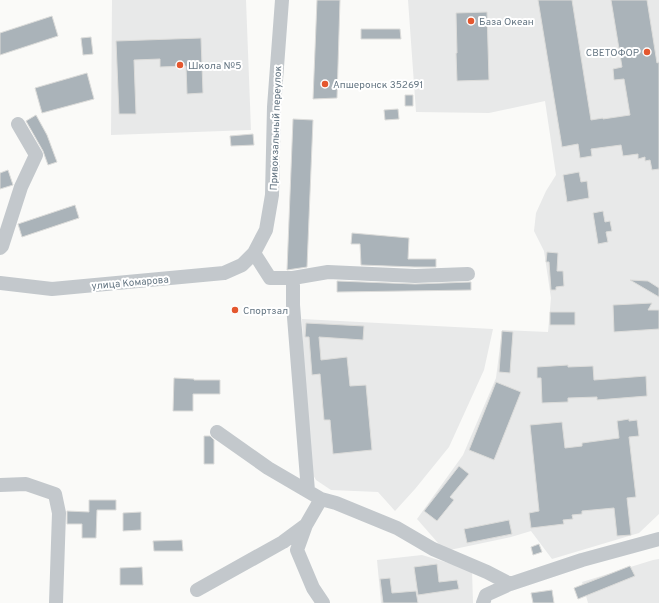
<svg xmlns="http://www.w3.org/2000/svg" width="659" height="603" font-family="Overpass,sans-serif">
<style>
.built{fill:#e8e9e9}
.building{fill:#aab3b9;stroke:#dcdcda}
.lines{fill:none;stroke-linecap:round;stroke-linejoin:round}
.minor{stroke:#c3c8cc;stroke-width:14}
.poi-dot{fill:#e4572e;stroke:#fff;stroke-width:1.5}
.labels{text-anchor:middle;stroke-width:4;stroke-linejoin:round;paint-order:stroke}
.poi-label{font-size:10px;fill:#657683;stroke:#fff;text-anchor:start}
.street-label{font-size:10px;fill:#657683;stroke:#fff}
</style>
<rect width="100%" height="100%" fill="#fafaf8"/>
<path class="built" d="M 112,0 L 246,0 L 251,130 L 111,135 Z
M 408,0 L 659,0 L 659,514 L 639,533 L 552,559 L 531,531 L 511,537 L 445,551 L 417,519 L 463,455 L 496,378 L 502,330 L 548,332 L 551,298 L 544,251 L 534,231 L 536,213 L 546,191 L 556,175 L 545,101 L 489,113 L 416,112 Z
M 302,319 L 493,329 L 484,370 L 449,447 L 415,489 L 395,511 L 378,492 L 331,490 L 316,480 L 307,465 Z
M 422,555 L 472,570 L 473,603 L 381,603 L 377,560 Z
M 659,559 L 659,603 L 588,603 L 582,582 L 653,560 Z"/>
<path class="building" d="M 317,0 L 340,0 L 337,98 L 313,99 Z
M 538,0 L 572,0 L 591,120 L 603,118 L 603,119 L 630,115 L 624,79 L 614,80 L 613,69 L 622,67 L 611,0 L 647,0 L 657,63 L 659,62 L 659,169 L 652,170 L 650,160 L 645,161 L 645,157 L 638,159 L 638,154 L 623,156 L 621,145 L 591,149 L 592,156 L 580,158 L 578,144 L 562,147 Z
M 487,12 L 489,80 L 457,81 L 456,53 L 457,53 L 456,13 Z
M 52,16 L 58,36 L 0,55 L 0,33 Z
M 361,29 L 400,29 L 401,39 L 361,39 Z
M 91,37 L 93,54 L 83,55 L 81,38 Z
M 201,38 L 203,93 L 187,94 L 186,66 L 160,67 L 160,59 L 134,60 L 136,114 L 119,114 L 116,41 Z
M 87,73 L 94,99 L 42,113 L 35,88 Z
M 405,95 L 413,95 L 413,106 L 405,106 Z
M 398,109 L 399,119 L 385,120 L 384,110 Z
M 36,115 L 47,135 L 57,162 L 48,165 L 43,151 L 26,121 Z
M 293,119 L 313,120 L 307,267 L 287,270 Z
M 253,134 L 254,145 L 231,146 L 230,136 Z
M 8,170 L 13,185 L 0,189 L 0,173 Z
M 579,172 L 581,182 L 587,181 L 589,198 L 567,202 L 563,175 Z
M 75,205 L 79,218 L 22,237 L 18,224 Z
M 603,211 L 605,222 L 610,221 L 612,231 L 606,232 L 608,242 L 598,244 L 593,213 Z
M 352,233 L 409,238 L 408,259 L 436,259 L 436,267 L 415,267 L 361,265 L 360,244 L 351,244 Z
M 547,252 L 558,253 L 557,271 L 563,271 L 564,286 L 556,287 L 556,290 L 551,290 L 549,262 L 546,262 Z
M 630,280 L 648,281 L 659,288 L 659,297 Z
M 337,281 L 415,284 L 471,282 L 471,290 L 337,292 Z
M 652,303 L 648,310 L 659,310 L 659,329 L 614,332 L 613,305 Z
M 550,312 L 575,312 L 575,325 L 550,325 Z
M 306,323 L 364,326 L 363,340 L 319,337 L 321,360 L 347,357 L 350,386 L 366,385 L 372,450 L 333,454 L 330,420 L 324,420 L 320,374 L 312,375 L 309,337 L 305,337 Z
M 502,331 L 513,332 L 510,373 L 499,372 Z
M 568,365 L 568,367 L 593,366 L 594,380 L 646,376 L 647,396 L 597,400 L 597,397 L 568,398 L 568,402 L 542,403 L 541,378 L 537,378 L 537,367 Z
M 174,378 L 194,379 L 194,380 L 220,380 L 220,394 L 193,394 L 193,411 L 173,411 Z
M 496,382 L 521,392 L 494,460 L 469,450 Z
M 629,419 L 629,421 L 637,420 L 639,436 L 629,437 L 636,497 L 627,498 L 631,535 L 617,536 L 614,508 L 582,511 L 582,514 L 572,515 L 573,519 L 563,520 L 564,524 L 531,528 L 529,513 L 539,511 L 530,425 L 562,422 L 565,448 L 582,446 L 582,443 L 619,438 L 617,421 Z
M 204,436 L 210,436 L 214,440 L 214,464 L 204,464 Z
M 459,466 L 469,474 L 450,497 L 454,500 L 437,521 L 424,511 Z
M 89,500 L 116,500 L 116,510 L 97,510 L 96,538 L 82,538 L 82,524 L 67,524 L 67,511 L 89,512 Z
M 141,512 L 141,530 L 123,531 L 123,513 Z
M 509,520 L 512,534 L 467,543 L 464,529 Z
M 182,540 L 183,551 L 154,551 L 153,541 Z
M 539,544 L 542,552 L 533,555 L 531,547 Z
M 437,564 L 439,582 L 457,580 L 459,589 L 418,595 L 414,567 Z
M 630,566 L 635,576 L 578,599 L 574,588 Z
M 142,567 L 143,585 L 120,585 L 120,568 Z
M 390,578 L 392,593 L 416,591 L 418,603 L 383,603 L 380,579 Z
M 552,590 L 554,603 L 533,603 L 531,593 Z"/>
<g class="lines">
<path class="minor" d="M 0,248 L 2,246 L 21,187 L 36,155 L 18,124
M 254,253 L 270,278 L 293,278 L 293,305 L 308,491
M 293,278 L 328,272 L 415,276 L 468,274
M 0,283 L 52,289 L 224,273 L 242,265 L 254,253 L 266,230 L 272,195 L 274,107 L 282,0
M 217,432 L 268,468 L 321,499 L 336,503 L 397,528 L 433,549 L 487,572 L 510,584
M 0,485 L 26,484 L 55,494 L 59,513 L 56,603
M 306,525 L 297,550 L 313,588 L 323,603
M 197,590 L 283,542 L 306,525 L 321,499
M 483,603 L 486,595 L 510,584 L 582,560 L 659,539"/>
</g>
<g class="poi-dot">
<circle cx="471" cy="21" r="4"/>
<circle cx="647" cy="52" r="4"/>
<circle cx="180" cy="65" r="4"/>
<circle cx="325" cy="84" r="4"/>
<circle cx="235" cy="310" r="4"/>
</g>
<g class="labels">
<g class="poi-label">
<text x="479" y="25">База Океан</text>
<text x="639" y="56" text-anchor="end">СВЕТОФОР</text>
<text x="188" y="69">Школа №5</text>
<text x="333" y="88">Апшеронск 352691</text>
<text x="243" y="314">Спортзал</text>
</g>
<g class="street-label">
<text transform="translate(275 128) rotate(-88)" y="4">Привокзальный переулок</text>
<text transform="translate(130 282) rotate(-5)" y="4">улица Комарова</text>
</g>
</g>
</svg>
